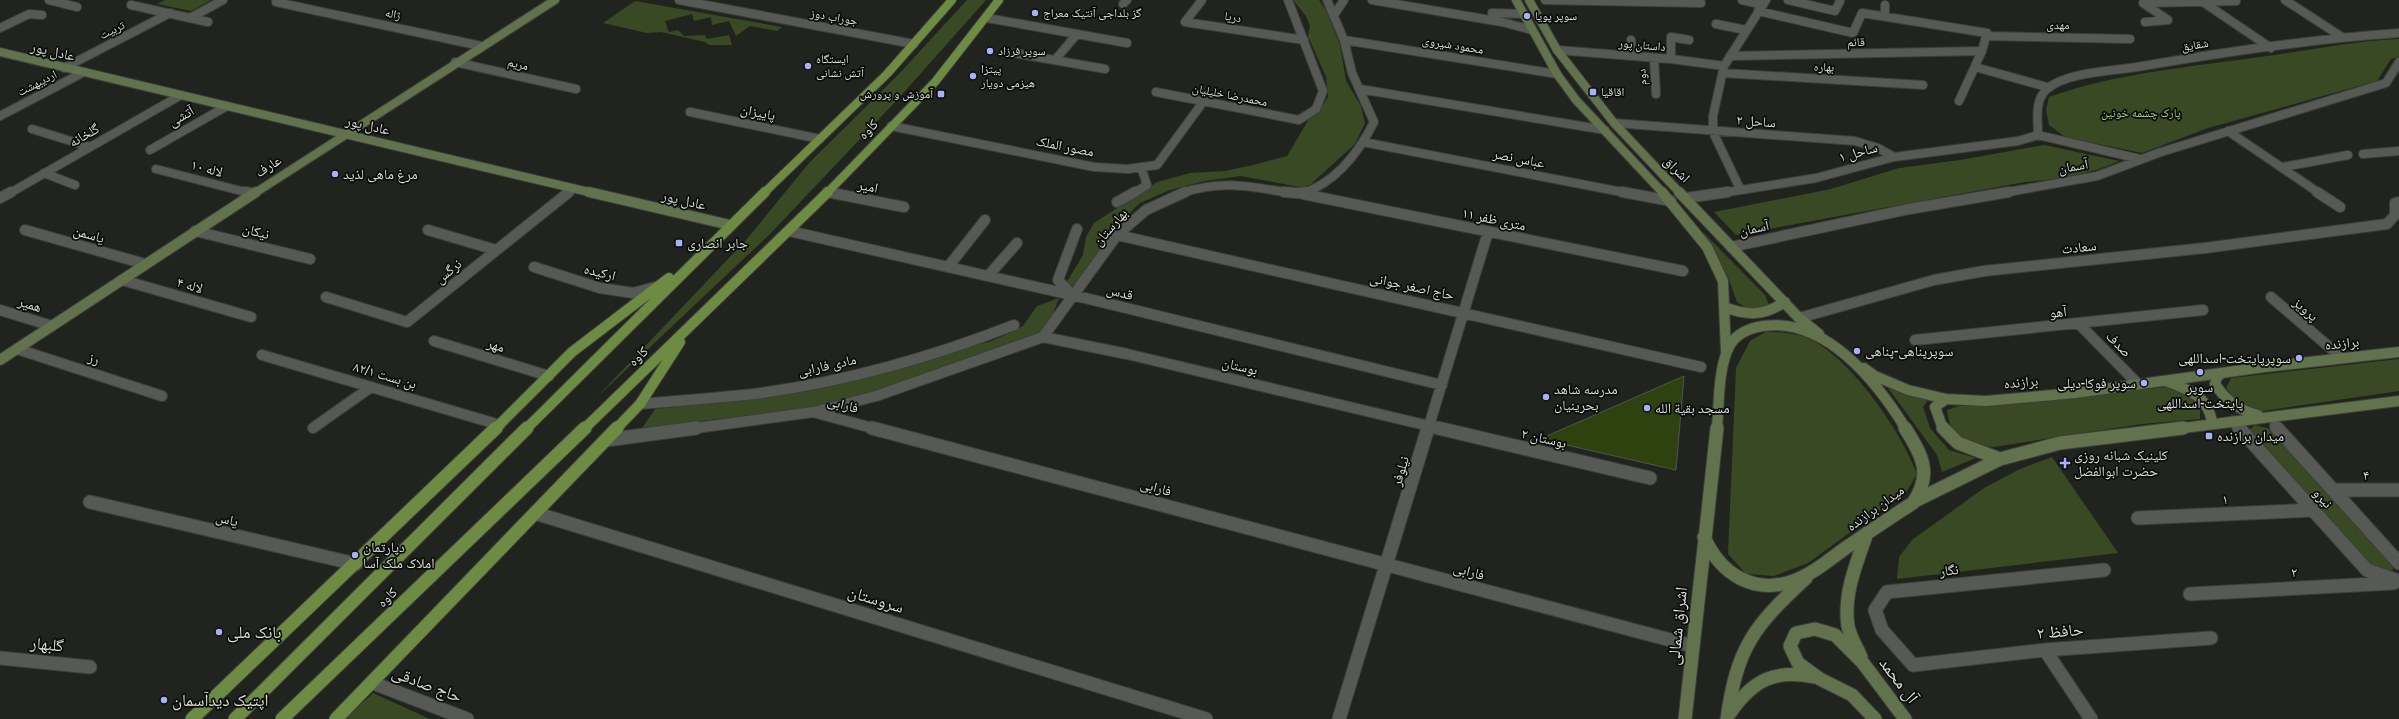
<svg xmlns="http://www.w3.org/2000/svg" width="2399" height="719" font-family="'Archivo Narrow','Noto Naskh Arabic',sans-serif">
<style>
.green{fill:#384924}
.building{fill:#2d420e;stroke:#51544e}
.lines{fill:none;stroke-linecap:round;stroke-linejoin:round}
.minor-far2-casing{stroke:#3d3f3b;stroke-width:10}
.minor-far1-casing{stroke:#3d3f3b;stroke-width:12}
.minor-casing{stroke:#3d3f3b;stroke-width:15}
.tertiary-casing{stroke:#3d3f3b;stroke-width:10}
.secondary-far2-casing{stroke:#3d3f3b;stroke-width:10}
.secondary-far1-casing{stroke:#3d3f3b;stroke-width:12}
.secondary-casing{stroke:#3d3f3b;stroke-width:15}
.primary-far2-casing{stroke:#3d3f3b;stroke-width:10}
.primary-far1-casing{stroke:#3d3f3b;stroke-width:12}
.primary-casing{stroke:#3d3f3b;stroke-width:15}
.minor-far2{stroke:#575a54;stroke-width:8}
.minor-far1{stroke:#575a54;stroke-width:10}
.minor{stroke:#575a54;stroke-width:13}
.tertiary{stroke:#575a54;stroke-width:8}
.secondary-far2{stroke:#62724c;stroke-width:8}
.secondary-far1{stroke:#62724c;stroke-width:10}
.secondary{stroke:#62724c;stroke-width:13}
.primary-far2{stroke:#6d8b43;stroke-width:8}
.primary-far1{stroke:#6d8b43;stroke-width:10}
.primary{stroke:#6d8b43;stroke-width:13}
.poi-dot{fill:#a8b0fc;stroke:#0b0d0a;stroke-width:1.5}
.labels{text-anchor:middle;stroke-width:3.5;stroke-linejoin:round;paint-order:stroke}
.far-poi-label{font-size:12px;fill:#dddfdb;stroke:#0b0d0a;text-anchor:start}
.far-street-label{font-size:12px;fill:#dddfdb;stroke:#0b0d0a}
.far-park-label{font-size:12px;fill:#aace80;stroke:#0b0d0a}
.street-label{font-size:14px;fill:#dddfdb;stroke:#0b0d0a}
.poi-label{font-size:14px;fill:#dddfdb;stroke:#0b0d0a;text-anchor:start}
.near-street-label{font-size:17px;fill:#dddfdb;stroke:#0b0d0a}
.near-poi-label{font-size:17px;fill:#dddfdb;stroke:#0b0d0a;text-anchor:start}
</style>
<rect width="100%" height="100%" fill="#21241e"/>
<path class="green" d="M 165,0 L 211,0 L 191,11 L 157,4 Z
M 967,0 L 986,0 L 898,99 L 770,234 L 595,399 L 747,239 L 809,163 L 898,75 Z
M 1293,0 L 1319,0 L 1327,12 L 1340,45 L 1346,81 L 1361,106 L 1365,123 L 1355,144 L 1310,185 L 1300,187 L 1241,176 L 1205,181 L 1170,190 L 1140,203 L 1113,229 L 1109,240 L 1073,286 L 1065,285 L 1083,255 L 1086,237 L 1094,223 L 1157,182 L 1190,173 L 1225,171 L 1253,165 L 1287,156 L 1309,119 L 1319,111 L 1328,97 L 1326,77 L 1308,36 L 1310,26 L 1306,16 Z
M 635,1 L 782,27 L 777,31 L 750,26 L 736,36 L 729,21 L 712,25 L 711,17 L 694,21 L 692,14 L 665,21 L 669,32 L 678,30 L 684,36 L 705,35 L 707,39 L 729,35 L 732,45 L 709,45 L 705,42 L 661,32 L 647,33 L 603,23 Z
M 2399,39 L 2399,57 L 2391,59 L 2377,81 L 2208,128 L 2142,153 L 2065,137 L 2049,125 L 2046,110 L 2049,97 C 2116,73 2190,67 2260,57 C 2307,51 2352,41 2399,39 Z
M 2044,145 L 2119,161 C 2089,175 2058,179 2025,182 L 1736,235 L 1714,212 L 1831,189 L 1899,168 L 1960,160 Z
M 1703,232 L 1765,295 L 1769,305 L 1763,310 L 1749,310 L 1737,302 L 1728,277 Z
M 1059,298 L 1053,314 L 1039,335 L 879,390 L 813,408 L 642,428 L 655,409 L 770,397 L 992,341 L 1023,326 L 1037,306 Z
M 1765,332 C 1780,332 1796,333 1810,339 C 1852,360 1901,431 1917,474 L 1907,491 L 1808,563 L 1774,576 L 1746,574 L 1728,554 L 1736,368 L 1750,341 Z
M 2399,359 L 2399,391 L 2256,412 L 2235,400 L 2226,388 L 2231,378 Z
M 2167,387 L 2190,396 L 2200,408 L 2200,419 L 2142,424 L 1994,447 C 1968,444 1950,438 1947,410 L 1959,406 L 1982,406 Z
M 1888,388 L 1928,400 L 1923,407 L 1930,428 L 1949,450 L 1976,458 L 1942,472 L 1937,455 Z
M 2255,425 L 2270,429 L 2394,566 L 2391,574 L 2372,566 L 2249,430 Z
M 2052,457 L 2118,553 L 1897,579 L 1899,557 L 1912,540 L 1984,488 L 2020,469 Z
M 373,693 L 430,719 L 345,719 Z"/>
<path class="building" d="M 1684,376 L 1676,470 L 1540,439 Z"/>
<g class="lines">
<g class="minor-far2-casing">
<path id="minor-far2" d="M 49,0 L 77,7
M 679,0 L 914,44
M 1202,0 L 1185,22 L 1304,40
M 1545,0 L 1701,3 L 1700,0
M 1742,0 L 1763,5
M 1788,0 L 1835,11 L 1840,1
M 2200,0 L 2271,48
M 2285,0 L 2342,37
M 276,2 L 481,46
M 1123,4 L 1127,0
M 131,5 L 208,22
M 1885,5 L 1885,16
M 1758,11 L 1853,33 L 1862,13 L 1987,33 L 1982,51 L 1959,101
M 1334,15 L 1344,0
M 190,18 L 223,0
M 987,18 L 1127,43
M 2145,22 L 2168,20 L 2143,3 L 2236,1
M 1716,24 L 1746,30
M 0,28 L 29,14 L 42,15
M 1986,36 L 2130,39
M 1344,40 L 1557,74
M 1631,40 L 1632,56
M 1557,50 L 1671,59 L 1724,66
M 1014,53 L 1105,69
M 1730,56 L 1982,51
M 1654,58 L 1656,94
M 1671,59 L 1671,37 L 1689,40
M 1055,60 L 1077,34
M 455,62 L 576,89
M 1975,67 L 2047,87
M 64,68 L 170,13
M 1723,73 L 1923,85
M 1360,89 L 1605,130
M 1156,92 L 1299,120 L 1316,109 L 1323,91 L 1288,0
M 690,112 L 820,139
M 0,116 L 84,72
M 1614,123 L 1855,141 L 1878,148 L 1894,157
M 891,126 L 1094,167 L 1128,169 L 1157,165 L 1203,102
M 32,129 L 90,147
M 2228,131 L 2319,193
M 2038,135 C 2038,120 2034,100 2047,89 C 2066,72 2112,71 2137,67 C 2224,52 2311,39 2399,33
M 2038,135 L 2140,159
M 1363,142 L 1627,193
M 150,150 L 227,106
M 2363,154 L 2399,151
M 2283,167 L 2348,155
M 156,169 L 249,193
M 44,173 L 75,185
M 1740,189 L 1713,132 L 1713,116 L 1724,66 L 1766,0
M 827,192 L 830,193
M 10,193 L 181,95
M 567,193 L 573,188
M 1134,193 L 1147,185 L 1141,167
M 1181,193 C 1224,180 1248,186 1290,193
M 1304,193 C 1337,181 1359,152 1374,122 L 1352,73 L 1344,40 L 1327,0
M 1722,193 L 1816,178 L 1894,157 L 2018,141 L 2038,135
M 2003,193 L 2097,176 L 2161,152 L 2386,83 L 2399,62"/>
</g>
<g class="minor-far1-casing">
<path id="minor-far1" d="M 245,192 L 251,193
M 827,192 L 904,207
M 1284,192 L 1297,193 L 1307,192
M 1622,192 L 1671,201
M 2317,192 L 2340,207
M 1303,194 L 1683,271
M 0,198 L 11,192
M 1686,198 L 1728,192
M 1117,202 L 1135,192
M 25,230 L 145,264
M 428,230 L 496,250
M 195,231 L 310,259
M 789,231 L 1085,298 L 1442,385
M 1117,235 L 1701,367
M 1731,247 L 1909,209 L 2009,192
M 534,267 L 600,288 L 633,293 L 659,286
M 948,267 L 985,220
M 988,276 L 1017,243
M 122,280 L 251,317
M 1072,295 L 1058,280 L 1077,229
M 326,297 L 407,322 L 569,192
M 2271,297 L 2342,358
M 0,310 L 52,326
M 1799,318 L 1934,280 L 1984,271 L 2205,248 L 2387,224 L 2395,215 L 2395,203 L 2399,202
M 2079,324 L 2138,384
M 1043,337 L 1127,354 L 1442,429
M 1915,340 L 2203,310
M 434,341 L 549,376
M 17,349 L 162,396
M 262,355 L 500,425
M 640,404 C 678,401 716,398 754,394 C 844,382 930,358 1014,325
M 814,412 L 876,396 L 1043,337 L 1117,235 L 1146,210 L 1185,192
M 2233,421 L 2240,429
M 2275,426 L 2278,429
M 313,428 L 371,387
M 689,429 L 813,412 L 876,429
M 1428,429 L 1488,232"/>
</g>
<g class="minor-casing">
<path id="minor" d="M 872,428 L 1693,646
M 1438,428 L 1650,478
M 2239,428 L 2367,570 L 2399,581
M 2277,428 L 2399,563
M 606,440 L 696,428
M 2333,490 L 2399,490
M 90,502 L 356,564
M 535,513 L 1206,719
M 2138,518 L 2313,510
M 2104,570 L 1887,592 L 1875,610 L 1882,630 L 1913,665 L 2045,650 L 2211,638
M 2190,594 L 2394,583
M 2045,650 L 2091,719
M 0,658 L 90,667
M 373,683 L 467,719
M 1339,719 L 1428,428"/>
</g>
<g class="tertiary-casing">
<path id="tertiary" d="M 1372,0 L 1502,22 L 1532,30
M 1492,13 L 1524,14"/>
</g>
<g class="secondary-far2-casing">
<path id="secondary-far2" d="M 1516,0 L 1557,74 L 1576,100 L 1663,193
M 1529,0 L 1557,50 L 1614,123 L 1680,193
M 0,52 L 593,193
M 255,193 L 555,0"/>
</g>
<g class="secondary-far1-casing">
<path id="secondary-far1" d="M 589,192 L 730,225
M 1662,192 L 1707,247 L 1723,281 L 1726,352
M 1679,192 L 1799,318 L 1819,334
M 1724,307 C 1748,316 1763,316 1785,302
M 0,360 L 256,192
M 1864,368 L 1875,376 L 1908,390 L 1946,399 L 1986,401 L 2075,393 L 2265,367 L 2399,352
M 2222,373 L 2217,377 L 2215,384 C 2226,401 2239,410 2258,415
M 2166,381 C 2188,389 2209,397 2212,423
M 1717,429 C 1719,405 1718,366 1730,345 C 1737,333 1750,328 1763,326 C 1826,317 1877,382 1906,429
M 1943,429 L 1935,407 L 1946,399
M 2175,429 L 2399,401"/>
</g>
<g class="secondary-casing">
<path id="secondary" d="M 1943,428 L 1958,443 L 2000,459
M 1917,500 L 2000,459 L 2060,443 L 2183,428
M 1704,537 L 1705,539
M 1705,539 C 1721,574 1754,595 1793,581 C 1813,574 1830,559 1847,547 C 1869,532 1891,517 1913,503 C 1933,474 1922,455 1905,428
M 1705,539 L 1717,428
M 1861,657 C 1857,647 1850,637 1848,626 C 1843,594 1857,562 1867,533
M 1730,713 C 1753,680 1774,669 1814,677
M 1685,719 L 1705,539
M 1727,719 C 1737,647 1754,626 1806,578
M 1875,719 L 1852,695 L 1820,679 L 1798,663 L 1790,646 L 1796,633 L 1815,629 L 1835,635 L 1863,663 L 1905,719"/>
</g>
<g class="primary-far2-casing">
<path id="primary-far2" d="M 764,193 L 887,74 L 952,0
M 827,193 L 935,82 L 999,0"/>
</g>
<g class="primary-far1-casing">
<path id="primary-far1" d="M 495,429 L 572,352 L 669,278
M 526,429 L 765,192
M 584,429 L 828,192
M 616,429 L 640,404 L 680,342"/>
</g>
<g class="primary-casing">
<path id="primary" d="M 192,719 L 496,428
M 235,719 L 527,428
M 282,719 L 585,428
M 336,719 L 617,428"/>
</g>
<use href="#minor-far2" class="minor-far2"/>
<use href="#minor-far1" class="minor-far1"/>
<use href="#minor" class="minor"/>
<use href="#tertiary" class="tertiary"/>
<use href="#secondary-far2" class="secondary-far2"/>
<use href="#secondary-far1" class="secondary-far1"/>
<use href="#secondary" class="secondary"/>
<use href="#primary-far2" class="primary-far2"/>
<use href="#primary-far1" class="primary-far1"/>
<use href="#primary" class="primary"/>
</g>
<g class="poi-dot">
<circle cx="1035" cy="13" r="4"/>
<circle cx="1527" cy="16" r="4"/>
<circle cx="990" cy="51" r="4"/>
<circle cx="808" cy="66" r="4"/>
<circle cx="973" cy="76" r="4"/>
<rect x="1589" y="88" width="8" height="8" rx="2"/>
<rect x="937" y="90" width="8" height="8" rx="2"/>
<circle cx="335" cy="174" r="4"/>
<rect x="675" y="239" width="8" height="8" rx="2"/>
<circle cx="1857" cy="351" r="4"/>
<circle cx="2299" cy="358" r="4"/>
<circle cx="2200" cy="372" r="4"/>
<circle cx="2144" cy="383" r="4"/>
<circle cx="1546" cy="397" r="4"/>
<circle cx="1647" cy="408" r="4"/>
<rect x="2205" y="432" width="8" height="8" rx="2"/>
<path d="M2063 457h4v4h4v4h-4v4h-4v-4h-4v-4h4z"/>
<circle cx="355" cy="555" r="4"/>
<circle cx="219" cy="632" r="4"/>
<circle cx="164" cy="700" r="4"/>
</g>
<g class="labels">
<g class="far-poi-label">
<text x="1043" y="17">گز بلداجی آنتیک معراج</text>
<text x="1535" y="20">سوپر پویا</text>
<text x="998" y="55">سوپر فرزاد</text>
<text x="816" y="63">ایستگاه<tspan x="816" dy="14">آتش نشانی</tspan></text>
<text x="981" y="73">پیتزا<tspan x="981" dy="14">هیزمی دویار</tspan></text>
<text x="1601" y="96">اقاقیا</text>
<text x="933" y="98" text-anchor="end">آموزش و پرورش</text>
</g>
<g class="far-street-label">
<text transform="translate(393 14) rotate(12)" y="4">ژاله</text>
<text transform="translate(834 17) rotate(10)" y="4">جوراب دوز</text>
<text transform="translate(1233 17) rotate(9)" y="4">دریا</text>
<text transform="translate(2058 25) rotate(1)" y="4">مهدی</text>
<text transform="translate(112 30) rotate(-27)" y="4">تربیت</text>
<text transform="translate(1856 42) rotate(-1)" y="4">قائم</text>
<text transform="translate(1453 45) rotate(9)" y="4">محمود شیروی</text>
<text transform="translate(1642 45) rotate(5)" y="4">داستان پور</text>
<text transform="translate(2195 45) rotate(-9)" y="4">شقایق</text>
<text transform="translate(518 64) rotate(13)" y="4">مریم</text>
<text transform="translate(1824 67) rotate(3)" y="4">بهاره</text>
<text transform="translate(1642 77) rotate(-94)" y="4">دوم</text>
<text transform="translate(37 83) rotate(-27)" y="4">اردیبهشت</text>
<text transform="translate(1230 95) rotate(11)" y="4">محمدرضا خلیلیان</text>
</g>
<g class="far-park-label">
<text x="2141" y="117">پارک چشمه خونین</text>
</g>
<g class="street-label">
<text transform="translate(53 51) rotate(13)" y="5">عادل پور</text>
<text transform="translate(758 112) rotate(11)" y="5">پاییزان</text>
<text transform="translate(181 116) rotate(-30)" y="5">آتشی</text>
<text transform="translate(1756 121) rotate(4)" y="5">ساحل ۲</text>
<text transform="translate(368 125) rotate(13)" y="5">عادل پور</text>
<text transform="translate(868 129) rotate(-46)" y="5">کاوه</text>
<text transform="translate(84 135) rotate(-30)" y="5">گلخانه</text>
<text transform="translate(1065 146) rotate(11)" y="5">مصور الملک</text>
<text transform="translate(1858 152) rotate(-15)" y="5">ساحل ۱</text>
<text transform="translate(1519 158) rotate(11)" y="5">عباس نصر</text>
<text transform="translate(268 166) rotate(-33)" y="5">عارف</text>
<text transform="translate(2073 166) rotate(-10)" y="5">آسمان</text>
<text transform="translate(207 168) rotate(15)" y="5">لاله ۱۰</text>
<text transform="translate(1677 169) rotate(45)" y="5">اشراق</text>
<text transform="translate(868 186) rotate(11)" y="5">امیر</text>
<text transform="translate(684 200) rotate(13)" y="5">عادل پور</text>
<text transform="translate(1494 219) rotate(12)" y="5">۱۱ متری ظفر</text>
<text transform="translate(1110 227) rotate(-49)" y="5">بهارستان</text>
<text transform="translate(1754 228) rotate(-12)" y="5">آسمان</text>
<text transform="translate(256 231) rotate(14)" y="5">نیکان</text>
<text transform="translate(89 234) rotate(16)" y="5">یاسمن</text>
<text transform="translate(2079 247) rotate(-6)" y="5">سعادت</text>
<text transform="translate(448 271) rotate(-39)" y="5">نرگس</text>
<text transform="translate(600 272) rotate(14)" y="5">ارکیده</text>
<text transform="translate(190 285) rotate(16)" y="5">لاله ۴</text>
<text transform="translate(1412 286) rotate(12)" y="5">حاج اصغر جوانی</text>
<text transform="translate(1120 292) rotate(14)" y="5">قدس</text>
<text transform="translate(30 304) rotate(17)" y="5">همیر</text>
<text transform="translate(2306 309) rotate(41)" y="5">پرویز</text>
<text transform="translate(2058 312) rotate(-6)" y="5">آهو</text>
<text transform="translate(2342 343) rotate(-6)" y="5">برازنده</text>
<text transform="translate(2119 344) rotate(45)" y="5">صدف</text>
<text transform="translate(496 345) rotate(18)" y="5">مهر</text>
<text transform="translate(638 356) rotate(-44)" y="5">کاوه</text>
<text transform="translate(94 358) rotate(18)" y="5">رز</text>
<text transform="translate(827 365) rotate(-12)" y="5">مادی فارابی</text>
<text transform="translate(1240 366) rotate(13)" y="5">بوستان</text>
<text transform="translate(385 375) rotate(16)" y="5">بن بست ۸۲/۱</text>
<text transform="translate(2021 382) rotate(-5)" y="5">برازنده</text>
<text transform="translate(843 404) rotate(15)" y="5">فارابی</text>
<text transform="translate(1544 438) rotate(13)" y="5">بوستان ۲</text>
<text transform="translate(1400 471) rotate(-73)" y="5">نیلوفر</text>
<text transform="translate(2366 475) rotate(-1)" y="5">۴</text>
<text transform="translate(1156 487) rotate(15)" y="5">فارابی</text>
<text transform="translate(2323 498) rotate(48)" y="5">نیرو</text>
<text transform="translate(2225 499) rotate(-3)" y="5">۱</text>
<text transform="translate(1875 508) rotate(-36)" y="5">میدان برازنده</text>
<text transform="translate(227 519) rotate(13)" y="5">یاس</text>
<text transform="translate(1949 570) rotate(-6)" y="5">نگار</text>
<text transform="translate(1469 571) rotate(15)" y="5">فارابی</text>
<text transform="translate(2294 572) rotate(-3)" y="5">۲</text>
<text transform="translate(387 597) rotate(-44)" y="5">کاوه</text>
</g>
<g class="poi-label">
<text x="343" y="179">مرغ ماهی لذید</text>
<text x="687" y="248">جابر انصاری</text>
<text x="1865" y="356">سوپرپناهی-پناهی</text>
<text x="2291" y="363" text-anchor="end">سوپرپایتخت-اسداللهی</text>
<text x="2136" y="388" text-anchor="end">سوپر فوکا-دیلی</text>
<text x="2200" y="392" text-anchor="middle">سوپر<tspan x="2200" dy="16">پایتخت-اسداللهی</tspan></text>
<text x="1554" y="394">مدرسه شاهد<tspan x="1554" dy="16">بحرینیان</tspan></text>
<text x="1655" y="413">مسجد بقیة الله</text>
<text x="2217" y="441">میدان برازنده</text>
<text x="2074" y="460">کلینیک شبانه روزی<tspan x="2074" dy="16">حضرت ابوالفضل</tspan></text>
<text x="363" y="552">دپارتمان<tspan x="363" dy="16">املاک ملک آسا</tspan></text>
</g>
<g class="near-street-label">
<text transform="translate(876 599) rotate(17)" y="6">سروستان</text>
<text transform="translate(1677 626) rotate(-84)" y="6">اشراق شمالی</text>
<text transform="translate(2060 631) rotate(-5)" y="6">حافظ ۲</text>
<text transform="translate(47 644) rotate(6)" y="6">گلبهار</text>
<text transform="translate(1899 680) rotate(53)" y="6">آل محمد</text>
<text transform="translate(427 684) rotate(21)" y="6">حاج صادقی</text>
</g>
<g class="near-poi-label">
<text x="227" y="638">بانک ملی</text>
<text x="172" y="706">اپتیک دیدآسمان</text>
</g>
</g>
</svg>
